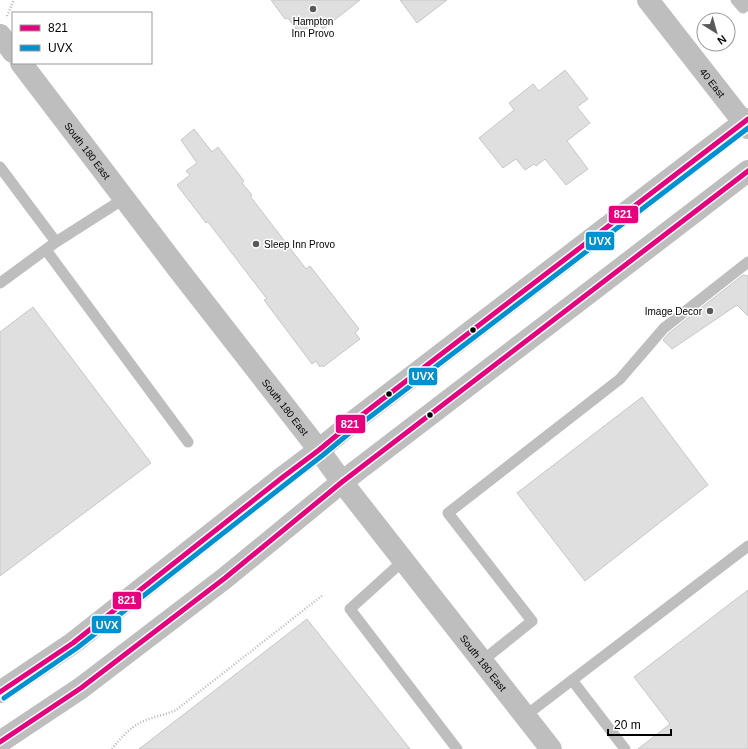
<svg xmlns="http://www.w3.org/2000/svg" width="748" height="749" font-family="Arial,sans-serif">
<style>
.building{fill:#dfdfdf;stroke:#c7c7c7}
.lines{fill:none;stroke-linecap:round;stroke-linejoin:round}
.path{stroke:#b9b9b9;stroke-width:2.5;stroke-dasharray:1 2;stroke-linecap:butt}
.service{stroke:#bebebe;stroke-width:11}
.minor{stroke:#bebebe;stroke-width:22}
.tertiary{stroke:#bebebe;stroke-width:22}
.bus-1-casing{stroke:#fff;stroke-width:8}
.bus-2-casing{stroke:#fff;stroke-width:8}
.bus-1{stroke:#e5007d;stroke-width:5}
.bus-2{stroke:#0091d0;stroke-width:5}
.poi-dot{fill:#595959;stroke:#fff;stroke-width:1.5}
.bus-dot{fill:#000;stroke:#fff;stroke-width:1.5}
.labels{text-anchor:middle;stroke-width:3;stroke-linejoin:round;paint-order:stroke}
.poi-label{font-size:10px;fill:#000;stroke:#fff}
.street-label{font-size:10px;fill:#000;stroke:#fff}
.line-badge{stroke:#fff;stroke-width:1.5}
.badge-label{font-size:11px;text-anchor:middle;font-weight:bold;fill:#fff}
</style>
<rect width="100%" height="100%" fill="#fff"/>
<path class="building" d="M 271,0 L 360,0 L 323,29 L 320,25 L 310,32 L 306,28 L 299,33 L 288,18 L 285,19 Z
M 400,0 L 447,0 L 417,23 Z
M 565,70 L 588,99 L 577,107 L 590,123 L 567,141 L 588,169 L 566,185 L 545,159 L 536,166 L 534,164 L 525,170 L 516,159 L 503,168 L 479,138 L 514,110 L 509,103 L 533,84 L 539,91 Z
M 194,129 L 212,152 L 218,147 L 244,181 L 242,183 L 252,195 L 250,196 L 306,269 L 310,266 L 359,329 L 355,333 L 360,339 L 323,367 L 322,365 L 320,367 L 316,361 L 312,364 L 264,300 L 267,299 L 208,222 L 206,223 L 177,185 L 190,175 L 186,171 L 197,163 L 181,140 Z
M 743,275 L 748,276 L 748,316 L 737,305 L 672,349 L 663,340 L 669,333 Z
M 33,307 L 151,463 L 0,576 L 0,332 Z
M 642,397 L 708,485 L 585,581 L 517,493 Z
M 748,590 L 748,749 L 638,749 L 670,724 L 634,677 Z
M 307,619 L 410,749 L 139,749 Z"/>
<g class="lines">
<path class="path" d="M 7,16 L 14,0
M 112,749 C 122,736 133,724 149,719 C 158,716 167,714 176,710 L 323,595"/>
<path class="service" d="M 736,0 L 743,8 L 748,4
M 0,167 L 56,242 L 0,283
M 56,242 L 125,198
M 46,250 L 188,442
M 403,561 L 350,609 L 457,749
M 482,661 L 532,621 L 448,513 L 620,379 L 664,328 L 748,262
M 572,680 L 625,749
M 525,716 L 748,546"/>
<g class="minor">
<path id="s1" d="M 648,0 L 748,128"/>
<path d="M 0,35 L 13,52"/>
<path id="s2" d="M 21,63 L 178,269 L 319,450"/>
</g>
<g class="tertiary">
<path id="s3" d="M 319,450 L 342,482 L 551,749"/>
<path d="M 0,692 L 73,643 L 283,477 L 319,450 L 354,421 L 748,119"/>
<path d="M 0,742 L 81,688 L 225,578 L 342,482 L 748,171"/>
</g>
<g class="bus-1-casing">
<path id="bus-1" d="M 0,692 L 73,643 L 283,477 L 319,450 L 354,421 L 748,119
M 0,742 L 81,688 L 225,578 L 342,482 L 748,171"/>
</g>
<g class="bus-2-casing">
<path id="bus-2" d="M 4,698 L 77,648 L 287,483 L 323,455 L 358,426 L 748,128"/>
</g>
<use href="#bus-1" class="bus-1"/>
<use href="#bus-2" class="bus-2"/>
</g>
<g class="poi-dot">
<circle cx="313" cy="9" r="4"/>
<circle cx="256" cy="244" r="4"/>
<circle cx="710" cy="311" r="4"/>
</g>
<g class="bus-dot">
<circle cx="473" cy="330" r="3.5"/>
<circle cx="389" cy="394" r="3.5"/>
<circle cx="430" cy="415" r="3.5"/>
</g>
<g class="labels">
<g class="poi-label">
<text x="313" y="25">Hampton<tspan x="313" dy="12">Inn Provo</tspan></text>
<text x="264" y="248" text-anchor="start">Sleep Inn Provo</text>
<text x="702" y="315" text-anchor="end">Image Decor</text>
</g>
<g class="street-label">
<text dy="4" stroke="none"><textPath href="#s1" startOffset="105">40 East</textPath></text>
<text dy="4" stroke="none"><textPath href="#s2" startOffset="110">South 180 East</textPath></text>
<text dy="4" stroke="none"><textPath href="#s2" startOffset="434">South 180 East</textPath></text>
<text dy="4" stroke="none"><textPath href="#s3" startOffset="269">South 180 East</textPath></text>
</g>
</g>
<g class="line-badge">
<rect x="608" y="205" width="31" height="19" rx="4" fill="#e5007d"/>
<rect x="585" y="231" width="30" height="20" rx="4" fill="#0091d0"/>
<rect x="408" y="367" width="30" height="19" rx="4" fill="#0091d0"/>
<rect x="335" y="414" width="31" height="20" rx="4" fill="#e5007d"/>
<rect x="112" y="591" width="30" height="19" rx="4" fill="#e5007d"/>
<rect x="91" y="615" width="31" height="19" rx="4" fill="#0091d0"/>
</g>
<g class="badge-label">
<text x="623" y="218">821</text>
<text x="600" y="245">UVX</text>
<text x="423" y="380">UVX</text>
<text x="350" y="428">821</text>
<text x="127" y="604">821</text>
<text x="107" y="629">UVX</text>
</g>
<rect x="12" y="12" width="140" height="52" fill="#ffffff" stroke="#999999"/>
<rect x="20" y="25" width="20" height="6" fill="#e5007d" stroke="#999999"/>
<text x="48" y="32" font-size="12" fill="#000000">821</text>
<rect x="20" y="45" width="20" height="6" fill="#0091d0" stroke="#999999"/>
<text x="48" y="52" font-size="12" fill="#000000">UVX</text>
<g transform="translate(716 32) rotate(143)"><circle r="19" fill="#ffffff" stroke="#999999"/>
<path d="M0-3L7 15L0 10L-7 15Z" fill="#595959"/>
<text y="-6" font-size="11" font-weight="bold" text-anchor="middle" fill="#000000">N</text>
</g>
<path d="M608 729v6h63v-6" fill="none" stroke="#000000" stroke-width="2"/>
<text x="614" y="729" font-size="12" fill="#000000" stroke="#ffffff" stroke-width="3" paint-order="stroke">20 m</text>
</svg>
